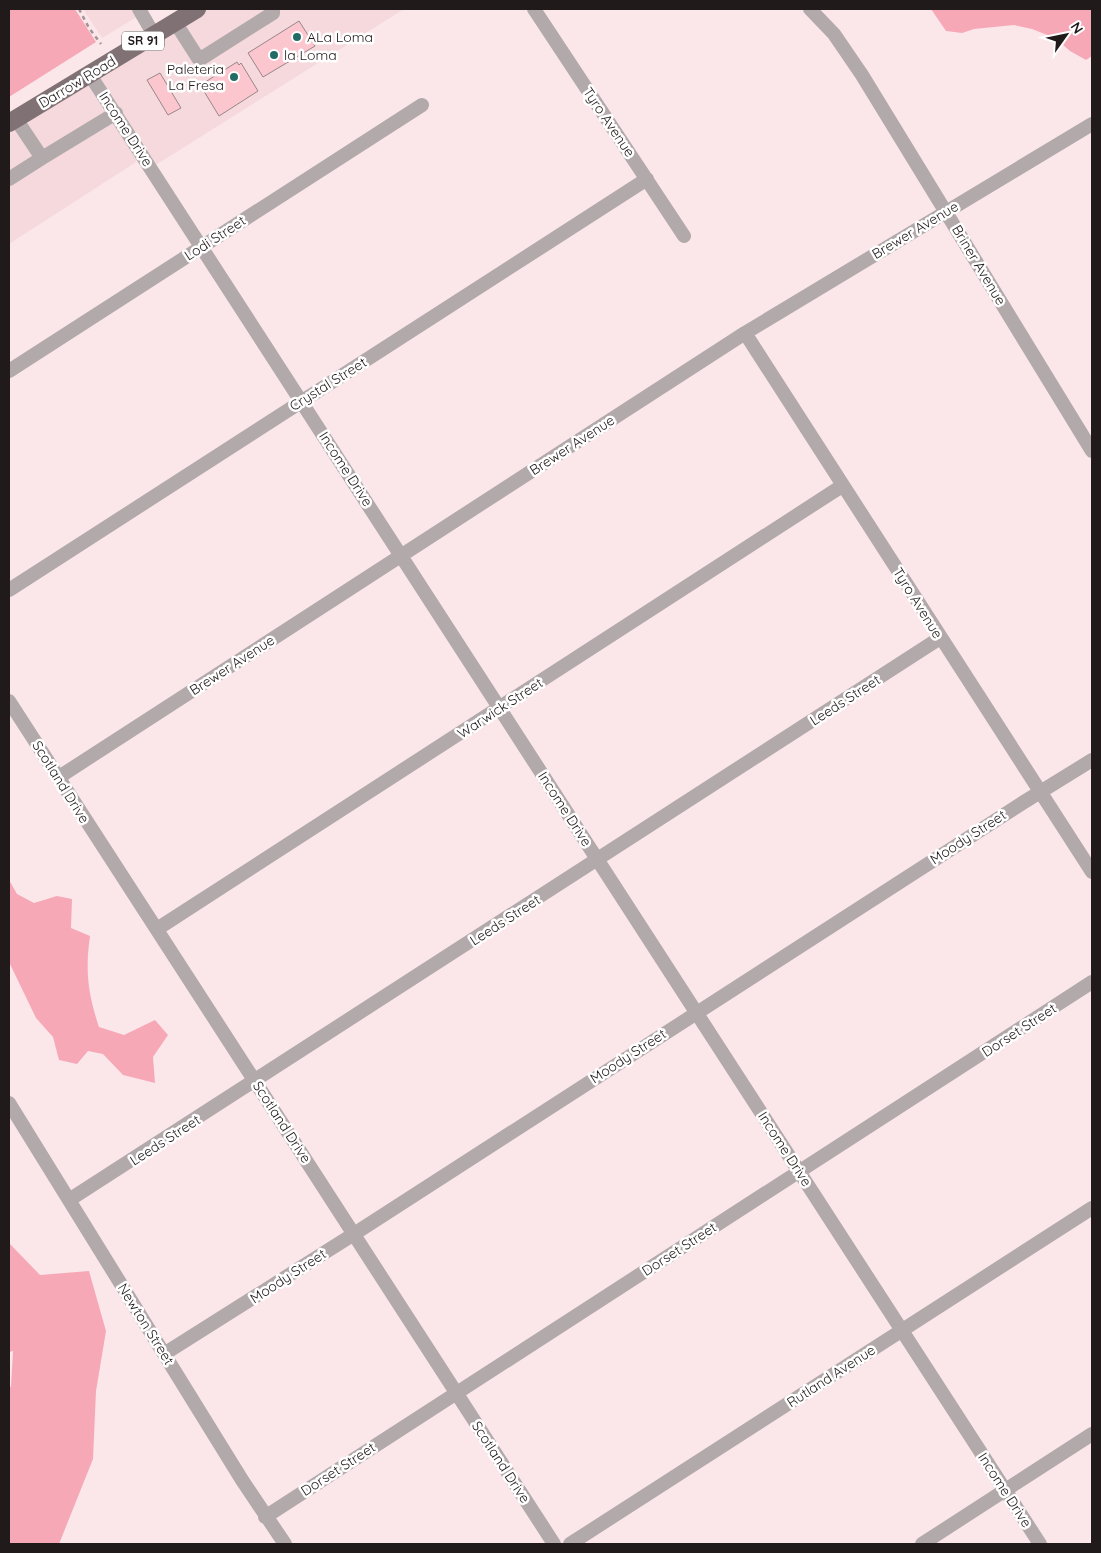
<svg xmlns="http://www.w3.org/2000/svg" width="1101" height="1553" font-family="Quicksand,sans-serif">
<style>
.built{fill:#f5d9dd}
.green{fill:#f7a8b7}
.building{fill:#fcc6cf;stroke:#988689}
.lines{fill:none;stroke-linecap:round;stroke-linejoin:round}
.path{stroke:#a39497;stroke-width:2.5;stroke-dasharray:4 4;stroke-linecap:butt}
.minor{stroke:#b2a9ab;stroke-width:14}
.major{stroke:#807274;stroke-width:18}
.poi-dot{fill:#226c65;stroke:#fff;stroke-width:2}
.labels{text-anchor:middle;stroke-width:5;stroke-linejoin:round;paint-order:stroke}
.shield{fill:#fff;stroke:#645f5f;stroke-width:1}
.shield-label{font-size:12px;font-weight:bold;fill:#211a1b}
.poi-label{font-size:14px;fill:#211a1b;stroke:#fff;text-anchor:start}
.street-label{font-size:14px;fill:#211a1b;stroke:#fff}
</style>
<rect width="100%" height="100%" fill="#fbe7ea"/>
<path class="built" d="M 83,9 L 150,9 L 102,38 Z
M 197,9 L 404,9 L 151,168 L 143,155 L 133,164 L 9,244 L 9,123 Z"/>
<path class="green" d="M 9,9 L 75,9 L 96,42 L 9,97 Z
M 931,9 L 1092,9 L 1092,56 L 1086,60 L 1070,51 L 1055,38 L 1032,29 L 1014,25 L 974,29 L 962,33 L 946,31 Z
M 9,880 L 17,894 L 34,903 L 57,896 L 72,899 L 71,928 L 90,936 C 85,971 88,994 99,1027 L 124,1035 L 155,1020 L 168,1035 L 153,1057 L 155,1083 L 123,1075 L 103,1054 L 88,1051 L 77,1064 L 59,1060 L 53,1037 L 36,1018 L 9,962 Z
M 9,1243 L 40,1275 L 89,1271 L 106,1331 L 96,1391 L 93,1459 L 59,1544 L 9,1544 L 9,1389 L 11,1386 L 13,1351 L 9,1352 Z"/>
<path class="building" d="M 299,21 L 315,46 L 263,77 L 248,53 Z
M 237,62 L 239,65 L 241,63 L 258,91 L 219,116 L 202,88 L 204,87 L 202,84 Z
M 160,73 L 181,108 L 168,115 L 147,80 Z"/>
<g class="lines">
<path class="path" d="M 79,9 L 89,28 L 101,44"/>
<path class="minor" d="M 139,9 L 154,35
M 534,9 L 684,236
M 810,9 L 834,34 L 862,75 L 1092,451
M 175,22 L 198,58 L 202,58 L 273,13 L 273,9
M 90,75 L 1040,1544
M 42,158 L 116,113
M 9,179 L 42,158 L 16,119
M 745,333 L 1092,872
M 9,371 L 422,105
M 9,590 L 647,179
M 9,701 L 554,1544
M 59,777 L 745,333 L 1092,124
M 157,929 L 842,486
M 9,1103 L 242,1480 L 285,1544
M 69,1200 L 940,638
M 164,1354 L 354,1234 L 1024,802 L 1092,760
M 265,1517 L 1092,982
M 570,1544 L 1092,1208
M 922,1544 L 1092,1434"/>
<path class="major" d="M 9,123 L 197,9"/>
</g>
<g class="poi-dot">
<circle cx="297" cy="37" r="5"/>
<circle cx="274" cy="55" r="5"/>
<circle cx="234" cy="77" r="5"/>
</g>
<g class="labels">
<rect class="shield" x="122" y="31.5" width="42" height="19" rx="4"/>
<g class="shield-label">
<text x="143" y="45">SR 91</text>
</g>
<g class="poi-label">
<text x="307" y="42">ALa Loma</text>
<text x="284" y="60">la Loma</text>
<text x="224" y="74" text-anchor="end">Paleteria<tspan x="224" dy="16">La Fresa</tspan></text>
</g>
<g class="street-label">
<text transform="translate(77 82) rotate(-31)" y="5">Darrow Road</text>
<text transform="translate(609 122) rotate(56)" y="5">Tyro Avenue</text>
<text transform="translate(126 129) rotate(57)" y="5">Income Drive</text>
<text transform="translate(915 230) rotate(-31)" y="5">Brewer Avenue</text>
<text transform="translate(215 238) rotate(-33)" y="5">Lodi Street</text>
<text transform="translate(979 265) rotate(59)" y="5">Briner Avenue</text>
<text transform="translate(328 384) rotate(-32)" y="5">Crystal Street</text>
<text transform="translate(572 445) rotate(-33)" y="5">Brewer Avenue</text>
<text transform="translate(346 469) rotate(57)" y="5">Income Drive</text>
<text transform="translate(918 603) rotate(58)" y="5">Tyro Avenue</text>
<text transform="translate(232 665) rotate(-33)" y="5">Brewer Avenue</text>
<text transform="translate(845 700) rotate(-33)" y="5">Leeds Street</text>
<text transform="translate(500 708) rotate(-33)" y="5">Warwick Street</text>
<text transform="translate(61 782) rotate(58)" y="5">Scotland Drive</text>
<text transform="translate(565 809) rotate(57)" y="5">Income Drive</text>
<text transform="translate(968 837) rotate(-33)" y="5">Moody Street</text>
<text transform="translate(505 920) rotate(-33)" y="5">Leeds Street</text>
<text transform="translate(1019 1030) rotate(-33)" y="5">Dorset Street</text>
<text transform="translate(628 1056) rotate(-33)" y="5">Moody Street</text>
<text transform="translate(282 1122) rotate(57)" y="5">Scotland Drive</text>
<text transform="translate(165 1140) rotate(-33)" y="5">Leeds Street</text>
<text transform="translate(785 1149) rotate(57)" y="5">Income Drive</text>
<text transform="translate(679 1249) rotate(-33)" y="5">Dorset Street</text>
<text transform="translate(288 1276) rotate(-33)" y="5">Moody Street</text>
<text transform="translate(146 1324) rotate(58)" y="5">Newton Street</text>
<text transform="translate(831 1376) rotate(-33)" y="5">Rutland Avenue</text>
<text transform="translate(501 1462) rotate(57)" y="5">Scotland Drive</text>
<text transform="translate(338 1469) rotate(-33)" y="5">Dorset Street</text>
<text transform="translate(1005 1490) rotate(57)" y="5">Income Drive</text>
</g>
</g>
<rect width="1101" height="1553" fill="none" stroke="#211a1b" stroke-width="20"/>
<g transform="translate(1066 35) rotate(57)" stroke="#ffffff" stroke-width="4" paint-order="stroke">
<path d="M0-4L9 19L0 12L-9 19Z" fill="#211a1b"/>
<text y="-8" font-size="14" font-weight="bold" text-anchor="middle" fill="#211a1b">N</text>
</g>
</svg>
